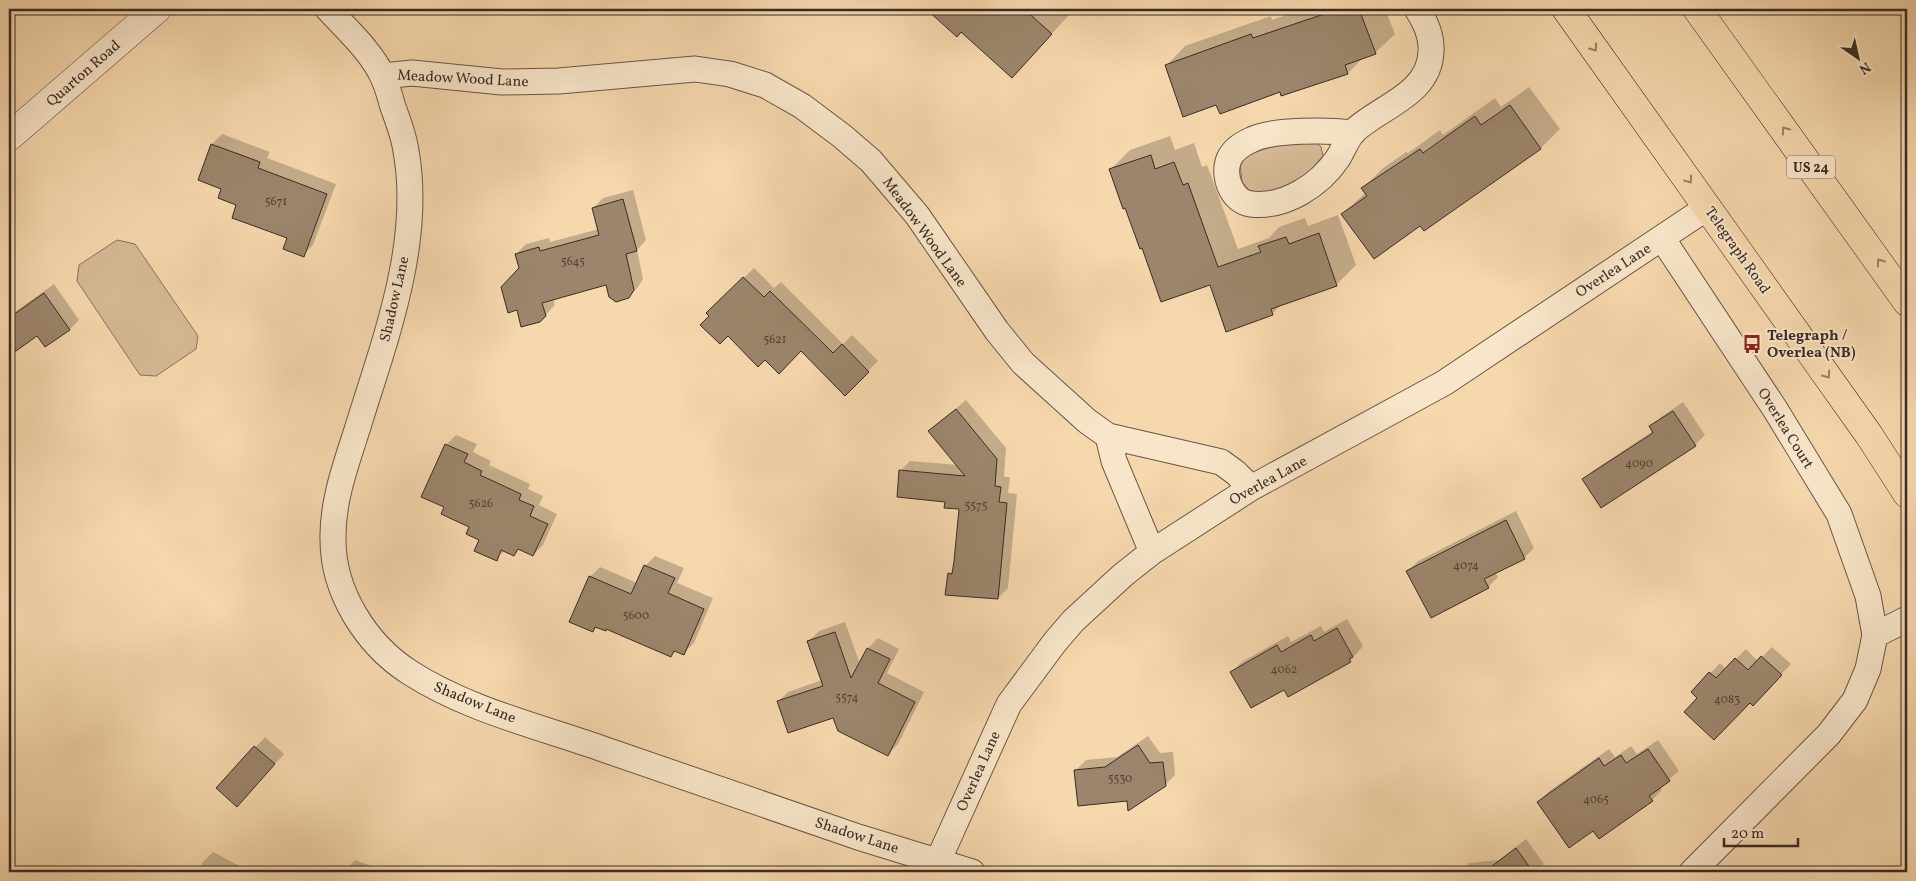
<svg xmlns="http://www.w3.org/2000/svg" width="1916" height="881" font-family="Vollkorn,serif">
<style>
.green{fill:#d6bb96;stroke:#88735e}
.shadow{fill:#0003}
.building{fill:#9c856c;stroke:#3a2b26}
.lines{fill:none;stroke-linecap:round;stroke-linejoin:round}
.minor-casing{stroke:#695648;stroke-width:27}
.tertiary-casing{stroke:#695648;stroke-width:29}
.trunk-casing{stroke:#3a2b26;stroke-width:29}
.minor{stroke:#f9e6ca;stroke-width:25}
.tertiary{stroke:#f9e6ca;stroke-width:28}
.trunk{stroke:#f6d8ad;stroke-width:28}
.oneway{stroke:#98826a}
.labels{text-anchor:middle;stroke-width:4;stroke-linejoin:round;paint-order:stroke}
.number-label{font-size:12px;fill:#524238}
.shield{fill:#f9e6ca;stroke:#736357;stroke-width:1}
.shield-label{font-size:14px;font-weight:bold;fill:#3a2b26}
.street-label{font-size:15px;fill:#3a2b26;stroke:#f9e6ca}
.poi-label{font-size:15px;font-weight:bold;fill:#3a2b26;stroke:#f9e6ca;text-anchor:start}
</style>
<rect width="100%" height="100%" fill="#f6d8ad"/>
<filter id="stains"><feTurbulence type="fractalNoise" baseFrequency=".004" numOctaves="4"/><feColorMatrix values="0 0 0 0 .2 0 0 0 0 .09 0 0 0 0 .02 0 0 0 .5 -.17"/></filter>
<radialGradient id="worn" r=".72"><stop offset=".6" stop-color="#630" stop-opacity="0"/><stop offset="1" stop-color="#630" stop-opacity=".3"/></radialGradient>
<path class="green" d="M 1315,142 L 1321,147 L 1323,156 L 1300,182 L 1270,193 L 1250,191 L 1242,182 L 1240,164 C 1251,146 1295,143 1315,142 Z
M 117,240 L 135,244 L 198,336 L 196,349 L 156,376 L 140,375 L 77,281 L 79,265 Z"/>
<path class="shadow" d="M 928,9 L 1064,9 L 1070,14 L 1012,77 L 961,30 L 957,35 Z
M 1304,9 L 1385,9 L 1395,34 L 1375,53 L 1363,58 L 1348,73 L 1281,91 L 1217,103 L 1166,66 L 1185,46 L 1271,16 L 1272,20 Z
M 1529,87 L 1560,129 L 1541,148 L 1420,224 L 1343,214 L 1366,192 L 1363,188 L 1382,169 L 1406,152 L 1408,153 L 1440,130 L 1443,135 L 1495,98 L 1501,107 Z
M 222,134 L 270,152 L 267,158 L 336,184 L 313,245 L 303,255 L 289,237 L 238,204 L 223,188 L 212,144 Z
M 1170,136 L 1175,150 L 1194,143 L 1202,167 L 1207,165 L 1238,249 L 1269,238 L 1279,227 L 1305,218 L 1308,226 L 1338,215 L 1356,265 L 1336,285 L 1282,304 L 1272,314 L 1143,247 L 1110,170 L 1130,150 Z
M 633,190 L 646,240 L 637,250 L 643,279 L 638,287 L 628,297 L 607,284 L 553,299 L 555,305 L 540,321 L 516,254 L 526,244 L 549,238 L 550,242 L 599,229 L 593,208 L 603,198 Z
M 754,268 L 774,288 L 781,282 L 843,344 L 852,335 L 878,361 L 845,394 L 801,350 L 765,359 L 708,313 Z
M 54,284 L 79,320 L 69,330 L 38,335 L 9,355 L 9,316 Z
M 966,400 L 1006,448 L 1004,477 L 1010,477 L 1008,493 L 1017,494 L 1008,588 L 998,598 L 949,574 L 954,569 L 961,508 L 900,471 L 910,461 L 958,465 L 930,431 Z
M 1683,402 L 1705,435 L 1695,445 L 1584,480 L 1594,470 L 1653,431 L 1651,427 L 1661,417 Z
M 456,435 L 477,444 L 473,452 L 491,461 L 489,465 L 530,484 L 528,489 L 543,496 L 539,505 L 557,514 L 543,545 L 533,555 L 520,548 L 514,554 L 505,550 L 496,559 L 471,526 L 446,506 L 446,445 Z
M 1516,511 L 1534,548 L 1524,558 L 1495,572 L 1498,577 L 1488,587 L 1408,571 L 1418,561 Z
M 655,556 L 684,568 L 677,583 L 713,598 L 694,643 L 684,653 L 676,650 L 671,656 L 607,628 L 605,630 L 597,627 L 593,631 L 590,577 L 600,567 L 637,583 L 645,566 Z
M 1347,619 L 1363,646 L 1350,661 L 1284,688 L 1232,672 L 1242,662 L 1288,636 L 1291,642 L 1321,626 L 1324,632 Z
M 845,622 L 860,664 L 868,648 L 878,638 L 899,649 L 887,673 L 924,692 L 898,744 L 888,754 L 834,716 L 778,702 L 788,692 L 822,680 L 809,641 L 819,631 Z
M 1772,647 L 1791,664 L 1763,694 L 1750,701 L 1699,698 L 1692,692 L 1720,663 L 1726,669 L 1746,649 L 1758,661 Z
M 1148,736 L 1160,753 L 1173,752 L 1175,775 L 1165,785 L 1128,799 L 1076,770 L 1086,760 L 1117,757 Z
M 265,737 L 284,754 L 247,795 L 218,788 Z
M 1658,740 L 1679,771 L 1660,787 L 1662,790 L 1652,800 L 1593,829 L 1539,802 L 1548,792 L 1609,749 L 1615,757 L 1631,746 L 1637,754 Z
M 1907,815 L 1907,872 L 1903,872 L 1903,818 Z
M 1526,839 L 1544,864 L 1536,872 L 1460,872 L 1469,863 L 1499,860 Z
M 213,852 L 251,872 L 198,872 L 203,862 Z
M 355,860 L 379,869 L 378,872 L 344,872 Z
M 1846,868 L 1851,872 L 1842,872 Z"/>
<path class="building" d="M 926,9 L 1024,9 L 1052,34 L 1012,78 L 961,32 L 957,37 Z
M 1339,9 L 1359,9 L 1376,54 L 1345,65 L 1348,74 L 1281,96 L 1280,92 L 1220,114 L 1216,105 L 1183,117 L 1165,65 L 1251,34 L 1253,38 Z
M 1510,105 L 1541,149 L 1424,231 L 1420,226 L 1374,259 L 1341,214 L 1367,196 L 1361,188 L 1420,149 L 1423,153 L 1475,116 L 1481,125 Z
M 211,144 L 260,162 L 258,168 L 327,194 L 304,257 L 283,249 L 287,238 L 232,218 L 236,205 L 218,198 L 221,189 L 198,180 Z
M 1151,155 L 1155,169 L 1174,162 L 1183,185 L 1188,183 L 1218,267 L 1261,252 L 1258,246 L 1286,237 L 1289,244 L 1319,233 L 1337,286 L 1271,309 L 1273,315 L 1226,332 L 1210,285 L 1161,302 L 1142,248 L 1140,249 L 1125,208 L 1123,209 L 1109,169 Z
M 623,199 L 637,251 L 626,254 L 634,290 L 629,298 L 616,302 L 609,297 L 606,285 L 542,303 L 546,316 L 540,322 L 521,327 L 517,310 L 508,313 L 501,287 L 519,268 L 515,254 L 539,247 L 540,251 L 599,235 L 592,208 Z
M 743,277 L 764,297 L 770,291 L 833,353 L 842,344 L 869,372 L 845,396 L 801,351 L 779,374 L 765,360 L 758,367 L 728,336 L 720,344 L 700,325 L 709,316 L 706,313 Z
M 44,293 L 70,330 L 45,347 L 37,336 L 9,356 L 9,318 Z
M 956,409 L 997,459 L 995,486 L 1001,487 L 999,502 L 1007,503 L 998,599 L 945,595 L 948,573 L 952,574 L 954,561 L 959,509 L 944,508 L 945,502 L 897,497 L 899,470 L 965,476 L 928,431 Z
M 1673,411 L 1696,446 L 1601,508 L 1582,479 L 1653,433 L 1649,426 Z
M 445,444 L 468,454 L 464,462 L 482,471 L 480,475 L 521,494 L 519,500 L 534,506 L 530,516 L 548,524 L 533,556 L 518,549 L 514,556 L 501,550 L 497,561 L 474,551 L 479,540 L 466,534 L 469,527 L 441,514 L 444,507 L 421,497 Z
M 1506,520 L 1525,559 L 1484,579 L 1489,588 L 1431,618 L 1406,571 Z
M 644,565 L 675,578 L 668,593 L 704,609 L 684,655 L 674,651 L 671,657 L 606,629 L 606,631 L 595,627 L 593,632 L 569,622 L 589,576 L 631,594 Z
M 1337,628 L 1353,657 L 1349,659 L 1351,662 L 1288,697 L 1284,690 L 1251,708 L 1230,672 L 1277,645 L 1281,652 L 1311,635 L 1314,641 Z
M 835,632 L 851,678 L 867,648 L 890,659 L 878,683 L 915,702 L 888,756 L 838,731 L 833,718 L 788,733 L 777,701 L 823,686 L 807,641 Z
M 1761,656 L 1782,675 L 1753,706 L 1750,703 L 1714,740 L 1684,712 L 1697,698 L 1691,692 L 1709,672 L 1716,678 L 1735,658 L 1748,670 Z
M 1138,745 L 1150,763 L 1163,762 L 1166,786 L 1128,811 L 1127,801 L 1078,806 L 1074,770 L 1105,767 Z
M 254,746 L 275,764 L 237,807 L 216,788 Z
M 1648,749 L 1670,781 L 1649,796 L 1653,801 L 1599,839 L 1593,831 L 1569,848 L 1537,802 L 1599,758 L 1604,766 L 1621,755 L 1626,763 Z
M 1516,848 L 1533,872 L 1484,872 Z"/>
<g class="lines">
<g class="minor-casing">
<path id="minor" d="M 328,9 C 346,29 370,50 382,75 C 387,85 390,96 393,107 C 398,121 404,136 406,151 C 422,240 387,334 361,417 C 349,457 332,497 333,540 C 333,592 366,644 409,672 C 466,709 537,726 600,748 C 686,778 772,808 858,837 C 896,849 934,860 972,872
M 383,76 L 412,73 L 502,82 L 559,81 L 695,69 L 730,74 L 765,85 L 802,106 L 842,136 L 871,161 L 917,215 L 997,331 L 1023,363 L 1087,421 L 1108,436 L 1221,462 L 1236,473 L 1251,488
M 1353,133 C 1328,130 1273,129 1251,140 C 1242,144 1233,150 1229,159 C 1222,176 1232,202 1251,204 C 1285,208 1320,185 1338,158 C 1343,150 1347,139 1353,132 C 1380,106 1430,95 1431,51 C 1432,36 1425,21 1417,9
M 1662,238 L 1775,409 L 1839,514 L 1868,596 L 1875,635 L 1868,669 L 1855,700 L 1829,734 L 1692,872
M 1108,436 L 1114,461 L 1152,552
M 1875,635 L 1907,619
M 938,861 L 1009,704 L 1055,642 L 1073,621 L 1123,575 L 1152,552 L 1251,488 L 1444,383 L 1708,207"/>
</g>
<g class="tertiary-casing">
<path id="tertiary" d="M 9,137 L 157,9"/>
</g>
<g class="trunk-casing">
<path id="trunk" d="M 1566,9 L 1869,435 L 1907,494
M 1697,9 L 1907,302"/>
</g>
<use href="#minor" class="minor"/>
<use href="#tertiary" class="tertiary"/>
<use href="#trunk" class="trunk"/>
</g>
<defs><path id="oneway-chevron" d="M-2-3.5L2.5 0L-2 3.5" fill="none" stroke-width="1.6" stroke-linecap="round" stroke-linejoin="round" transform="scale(1.25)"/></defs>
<g class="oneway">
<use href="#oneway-chevron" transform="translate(1594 48) rotate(54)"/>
<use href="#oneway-chevron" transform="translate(1785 130) rotate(-126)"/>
<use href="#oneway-chevron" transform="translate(1689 180) rotate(54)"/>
<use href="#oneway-chevron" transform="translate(1880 262) rotate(-125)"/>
<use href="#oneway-chevron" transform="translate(1827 375) rotate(55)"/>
</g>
<defs>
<g id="bus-bare" transform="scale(1.5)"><path d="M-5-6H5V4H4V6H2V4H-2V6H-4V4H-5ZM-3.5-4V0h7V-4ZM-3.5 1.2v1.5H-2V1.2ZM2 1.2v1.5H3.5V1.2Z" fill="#8f2418" stroke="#f9e6ca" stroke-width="2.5" paint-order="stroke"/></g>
</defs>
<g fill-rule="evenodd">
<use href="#bus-bare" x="1752" y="344"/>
</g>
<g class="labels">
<g class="number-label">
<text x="276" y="205">5671</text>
<text x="573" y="265">5645</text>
<text x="775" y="343">5621</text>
<text x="1639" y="467">4090</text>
<text x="481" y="507">5626</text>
<text x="976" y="509">5575</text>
<text x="1466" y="569">4074</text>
<text x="636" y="619">5600</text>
<text x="1284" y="673">4062</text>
<text x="847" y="701">5574</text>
<text x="1727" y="703">4083</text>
<text x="1120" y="782">5530</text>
<text x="1596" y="803">4065</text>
</g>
<rect class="shield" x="1787" y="155.5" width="48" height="23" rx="4"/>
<g class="shield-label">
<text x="1811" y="172">US 24</text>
</g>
<g class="street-label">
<text transform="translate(83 73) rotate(-41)" y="5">Quarton Road</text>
<text transform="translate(463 78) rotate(3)" y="5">Meadow Wood Lane</text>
<text transform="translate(925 232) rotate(54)" y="5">Meadow Wood Lane</text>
<text transform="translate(1738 250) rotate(55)" y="5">Telegraph Road</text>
<text transform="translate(1613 270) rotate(-33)" y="5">Overlea Lane</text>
<text transform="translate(394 299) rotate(-77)" y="5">Shadow Lane</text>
<text transform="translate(1786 428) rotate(58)" y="5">Overlea Court</text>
<text transform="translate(1268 480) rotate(-29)" y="5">Overlea Lane</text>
<text transform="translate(475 702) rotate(22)" y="5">Shadow Lane</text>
<text transform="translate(978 771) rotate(-66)" y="5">Overlea Lane</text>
<text transform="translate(857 835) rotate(18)" y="5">Shadow Lane</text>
</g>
<g class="poi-label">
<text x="1767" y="340">Telegraph /<tspan x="1767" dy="17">Overlea (NB)</tspan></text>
</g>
</g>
<rect width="1916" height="881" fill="none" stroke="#f6d8ad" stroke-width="30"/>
<rect x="10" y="10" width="1896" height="861" fill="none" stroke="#3a2b26" stroke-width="2.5"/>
<rect x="15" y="15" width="1886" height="851" fill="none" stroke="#3a2b26"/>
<g transform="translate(1858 58) rotate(146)" stroke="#f9e6ca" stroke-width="4" paint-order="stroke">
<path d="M0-4L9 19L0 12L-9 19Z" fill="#3a2b26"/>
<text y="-8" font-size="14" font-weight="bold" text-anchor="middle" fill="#3a2b26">N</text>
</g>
<path d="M1724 838v8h74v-8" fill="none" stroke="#3a2b26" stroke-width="2.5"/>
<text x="1731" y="838" font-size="15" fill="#3a2b26" stroke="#f9e6ca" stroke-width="4" paint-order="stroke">20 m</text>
<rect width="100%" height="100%" filter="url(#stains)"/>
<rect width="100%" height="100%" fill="url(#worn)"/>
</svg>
